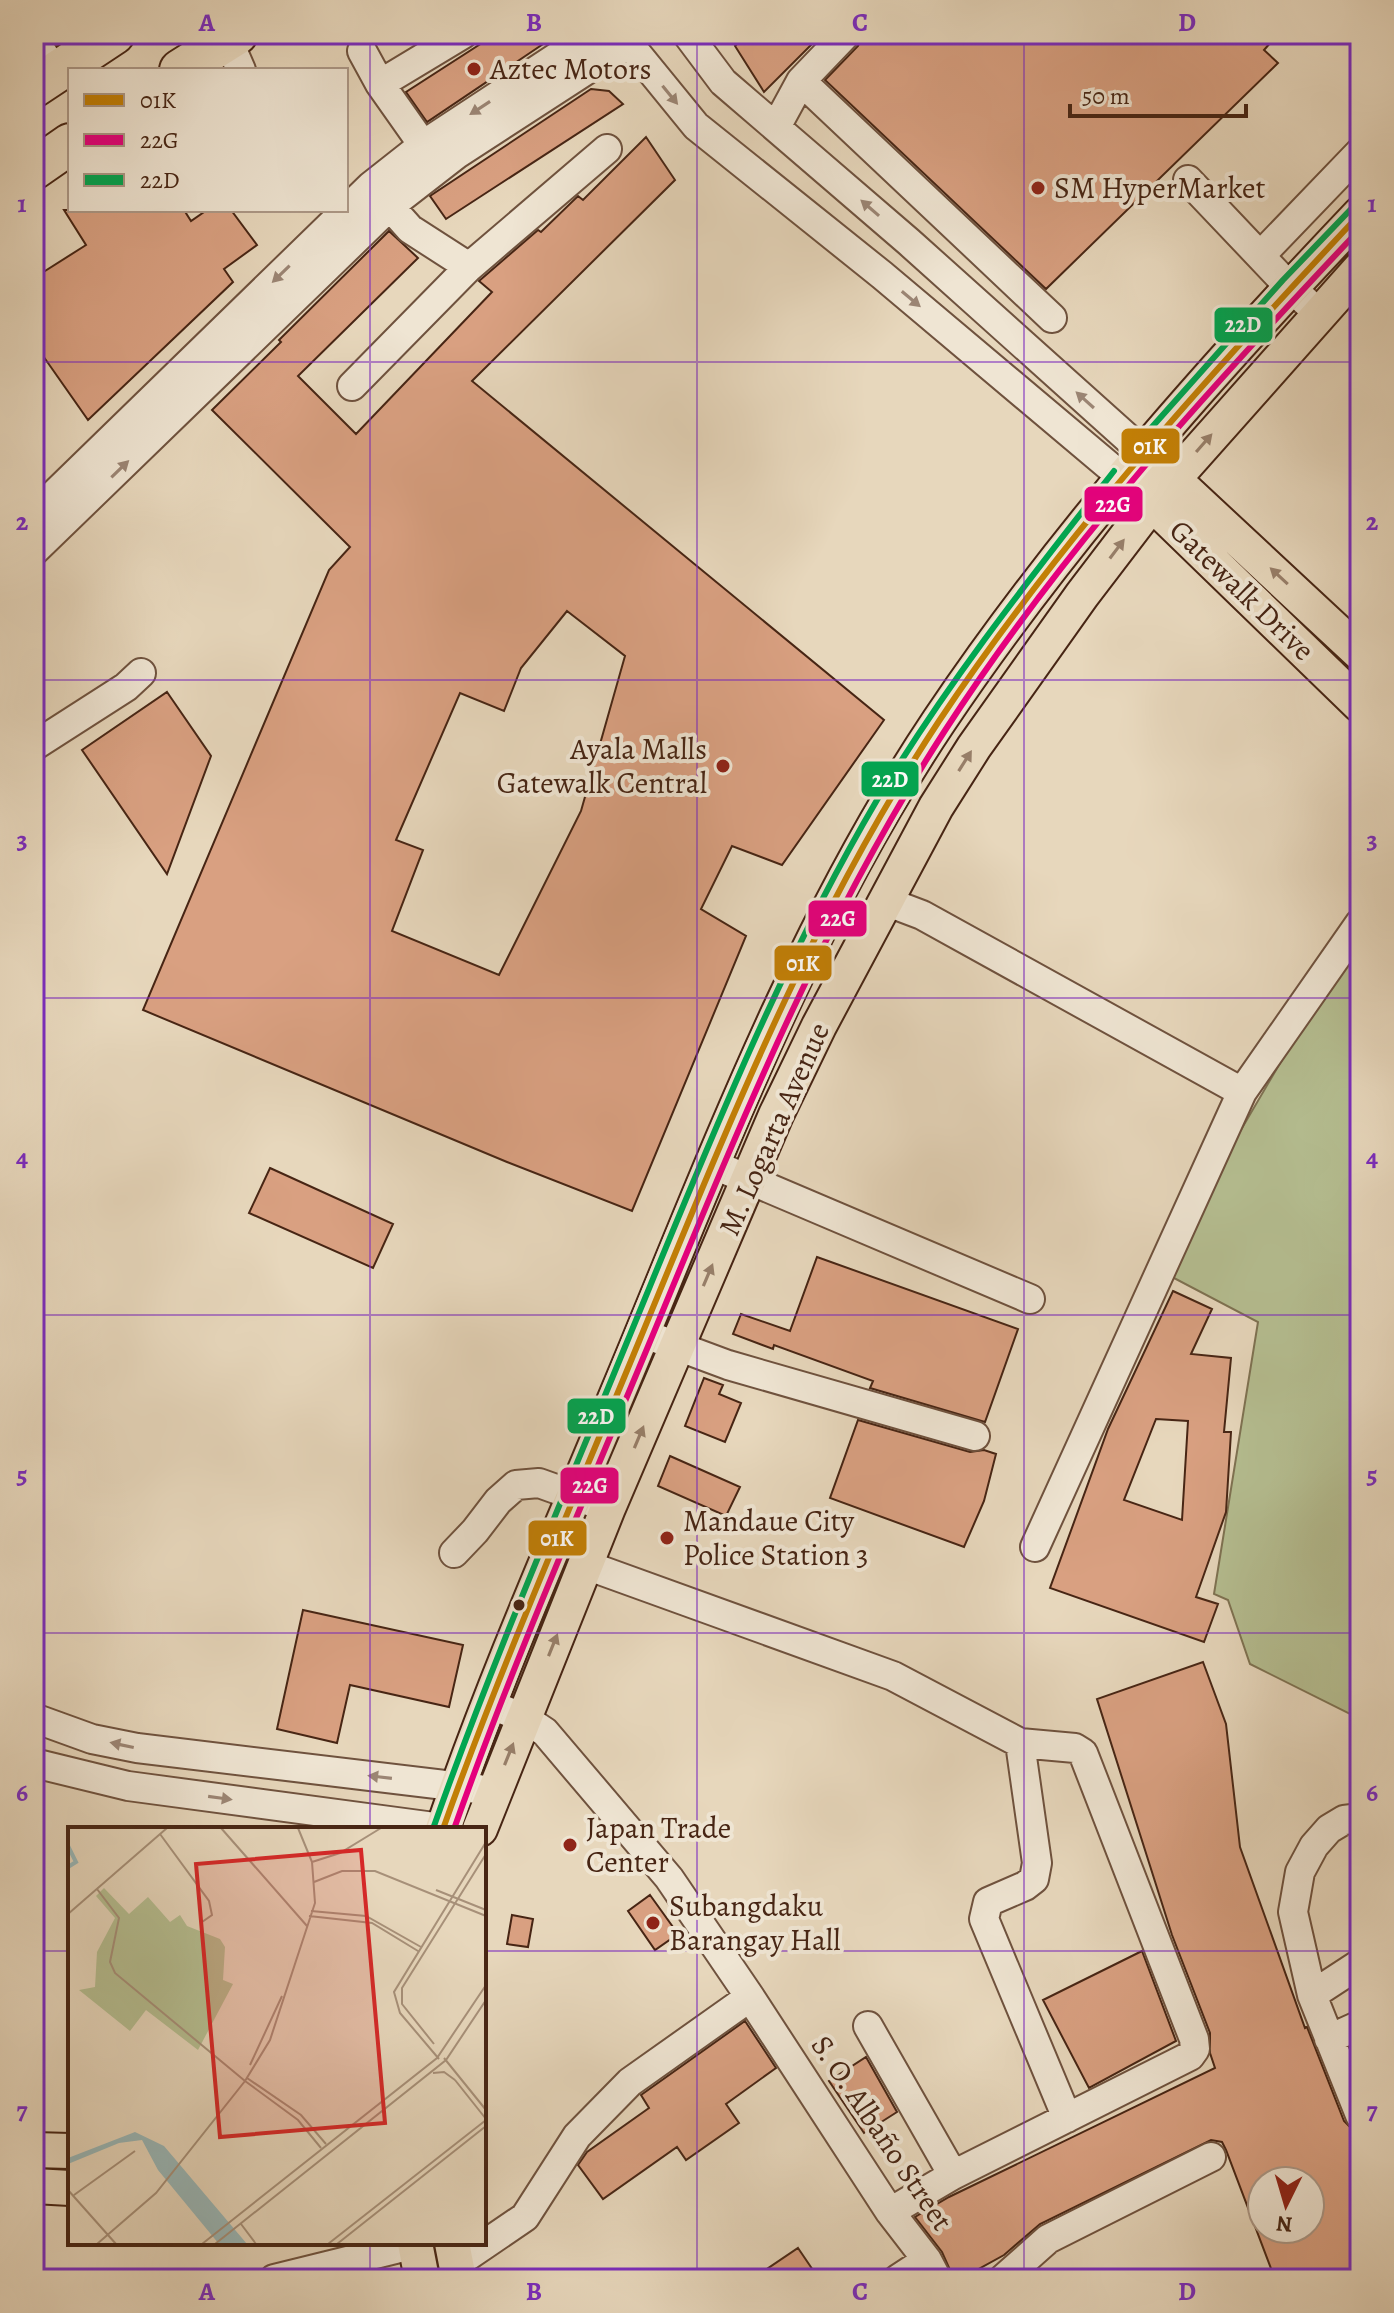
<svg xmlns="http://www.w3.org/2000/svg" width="1394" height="2313" font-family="Alegreya,serif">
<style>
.green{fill:#b5be91;stroke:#7e7252;stroke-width:2}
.building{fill:#d9a081;stroke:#472514;stroke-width:2;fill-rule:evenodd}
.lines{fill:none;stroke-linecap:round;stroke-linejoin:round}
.minor-casing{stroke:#6f523e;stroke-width:32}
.major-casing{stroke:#472514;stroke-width:38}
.highway-casing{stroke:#472514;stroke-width:44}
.minor{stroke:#efe5d3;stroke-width:28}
.major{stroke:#e7d7bc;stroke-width:34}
.highway{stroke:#e7d7bc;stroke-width:40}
.bus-1-casing{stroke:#efe5d3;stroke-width:12}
.bus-2-casing{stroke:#efe5d3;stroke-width:12}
.bus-3-casing{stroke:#efe5d3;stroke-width:12}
.bus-1{stroke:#c27f06;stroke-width:6}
.bus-2{stroke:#e5007d;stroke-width:6}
.bus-3{stroke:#00a651;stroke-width:6}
.oneway{fill:#9b8574}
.oneway2{fill:#977e68}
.grid{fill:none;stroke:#7b2cbf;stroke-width:2;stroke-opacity:0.55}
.poi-dot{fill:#8f2418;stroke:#efe5d3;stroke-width:3}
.bus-dot{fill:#472514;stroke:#efe5d3;stroke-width:3}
.labels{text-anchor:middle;stroke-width:8;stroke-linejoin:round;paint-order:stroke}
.poi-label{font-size:30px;fill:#472514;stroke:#efe5d3;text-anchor:start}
.street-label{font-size:30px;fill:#472514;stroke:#efe5d3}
.inset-river{fill:none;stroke:#99b8b9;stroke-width:4}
.inset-road{fill:none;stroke:#a79079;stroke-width:2}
.view{fill:#d62828;fill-opacity:0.15;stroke:#d62828;stroke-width:4}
.inset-edge{fill:none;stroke:#472514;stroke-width:4}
.line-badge{stroke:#efe5d3;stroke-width:3}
.badge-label{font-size:22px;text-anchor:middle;font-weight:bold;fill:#fff}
.neatline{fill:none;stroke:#7b2cbf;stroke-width:3}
.grid-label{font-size:26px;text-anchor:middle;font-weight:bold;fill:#7b2cbf}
</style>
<rect width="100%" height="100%" fill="#e7d7bc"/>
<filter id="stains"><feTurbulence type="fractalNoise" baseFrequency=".0025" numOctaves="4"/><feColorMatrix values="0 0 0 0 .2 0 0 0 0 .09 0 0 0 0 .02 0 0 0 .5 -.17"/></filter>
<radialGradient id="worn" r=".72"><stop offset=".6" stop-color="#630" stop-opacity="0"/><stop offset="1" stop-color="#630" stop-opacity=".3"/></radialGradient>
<path class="green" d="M 1360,948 L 1360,1719 L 1250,1664 L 1228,1600 L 1214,1594 L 1258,1322 L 1172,1277 L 1228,1152 L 1286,1053 Z"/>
<path class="building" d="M 496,34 L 558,34 L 427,122 L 406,92 Z
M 747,34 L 822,34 L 764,92 L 735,46 Z
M 863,34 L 1278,34 L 1264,50 L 1278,63 L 1046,289 L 825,80 L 858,46 Z
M 591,89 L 609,91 L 623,104 L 446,219 L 430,196 Z
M 646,137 L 675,180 L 472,381 L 884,720 L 782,865 L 732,846 L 701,909 L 746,936 L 632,1211 L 507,1162 L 143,1010 L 329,570 L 350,547 L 212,410 L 281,342 L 279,340 L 389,231 L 418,258 L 298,376 L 356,434 L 492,292 L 479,281 L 538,230 L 541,232 L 578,196 L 583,200 ZM 567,611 L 625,656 L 581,811 L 499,975 L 392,931 L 423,850 L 396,840 L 460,693 L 504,711 L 521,668 Z
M 64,210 L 184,210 L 191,221 L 207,210 L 231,210 L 257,245 L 224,269 L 233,282 L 88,420 L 34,343 L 34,278 L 86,245 Z
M 167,692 L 211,756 L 167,874 L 82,750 Z
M 270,1168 L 393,1224 L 373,1268 L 249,1213 Z
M 817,1257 L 1018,1329 L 985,1422 L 870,1388 L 873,1381 L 774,1345 L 773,1349 L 733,1334 L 741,1314 L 790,1331 Z
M 1173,1291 L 1212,1309 L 1191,1354 L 1231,1358 L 1224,1432 L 1231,1432 L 1226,1512 L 1196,1597 L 1218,1604 L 1204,1642 L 1050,1588 L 1108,1429 ZM 1156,1419 L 1188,1421 L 1182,1520 L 1124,1500 Z
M 704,1378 L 723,1385 L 719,1394 L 741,1403 L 725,1442 L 685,1426 Z
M 858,1420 L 970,1452 L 984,1450 L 996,1454 L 984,1501 L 964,1547 L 830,1498 Z
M 670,1456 L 740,1487 L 726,1516 L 658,1486 Z
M 303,1610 L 463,1645 L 449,1707 L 350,1685 L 337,1743 L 277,1729 Z
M 1203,1662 L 1226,1724 L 1240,1847 L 1305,2028 L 1307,2027 L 1344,2121 L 1353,2130 L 1360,2146 L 1360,2279 L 1275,2279 L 1226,2150 L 1222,2142 L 1211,2140 L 1040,2224 L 1004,2255 L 977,2270 L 982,2279 L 954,2279 L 942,2252 L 915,2217 L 949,2197 L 1215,2068 L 1210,2053 L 1210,2033 L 1172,1935 L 1097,1699 ZM 1262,2181 L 1310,2181 L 1310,2229 L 1262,2229 Z
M 650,1895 L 678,1934 L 655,1950 L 628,1911 Z
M 512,1915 L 533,1919 L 528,1947 L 507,1944 Z
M 1142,1951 L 1176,2041 L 1089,2088 L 1043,2000 Z
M 745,2021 L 776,2068 L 726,2104 L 739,2123 L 686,2160 L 677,2147 L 603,2199 L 578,2165 L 587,2152 L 649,2108 L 641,2095 Z
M 866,2057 L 897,2112 L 864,2133 L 829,2081 Z
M 798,2248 L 819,2279 L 752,2279 Z"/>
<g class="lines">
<g class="minor-casing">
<path id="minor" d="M 621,34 L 696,126 L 882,275 L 1122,477
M 687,34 L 723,82 L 909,242 L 1143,452
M 34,40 L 56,73
M 228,40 L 241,70
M 362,51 L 380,84 L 423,145
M 801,81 L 1052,318
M 380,84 L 463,34
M 776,127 L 801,81 L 846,34
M 1188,180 L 1282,279 L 1318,313
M 377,192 L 410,229 L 469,267
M 1261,255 L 1360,152
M 352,386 L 469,267 L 607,149
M 34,514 L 371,186 L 423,145 L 592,34
M 34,551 L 390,206 L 457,154 L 628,43
M 34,746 L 126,687 L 141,673
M 885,901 L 922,915 L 1242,1092
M 712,1164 L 1030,1299
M 658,1339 L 728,1365 L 975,1436
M 1035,1547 L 1242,1092 L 1360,923
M 454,1553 L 475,1531 L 498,1501 L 516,1485 L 539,1483 L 592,1502
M 586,1565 L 893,1676 L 1020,1743 L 1075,1748 L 1083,1753 L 1194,2039 L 1195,2049 L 1190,2056 L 953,2175 L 890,2212
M 489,1704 L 524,1718 L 545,1732 L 669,1878 L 750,1997 L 890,2212 L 927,2260 L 937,2279
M 34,1718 L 92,1739 L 137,1748 L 478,1789
M 1020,1743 L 1037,1863 L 1034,1879 L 1025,1886 L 988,1902 L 984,1919 L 1067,2118
M 34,1763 L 128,1786 L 449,1829
M 1360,1818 L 1344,1820 L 1329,1829 L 1314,1846 L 1300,1872 L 1293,1912 L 1312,1995 L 1360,2115
M 1312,1995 L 1358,1965
M 868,2026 L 953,2175
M 1329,2039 L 1360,2025
M 456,2264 L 525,2217 L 577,2136 L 630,2082 L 750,1997
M 274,2279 L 416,2244
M 898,2279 L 927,2260
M 1003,2279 L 1048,2239 L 1211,2157"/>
</g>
<g class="major-casing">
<path id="major" d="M 1156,463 L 1360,653
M 1135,487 L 1360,705
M 443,1829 C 500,1663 573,1502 640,1339 C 727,1128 811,912 939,721 C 1062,538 1209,373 1360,214
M 480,1829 L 608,1508 L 776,1115 L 819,1026 L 936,807 L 974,747 L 1082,595 L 1153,502 L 1360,269
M 34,2150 L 70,2151
M 34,2186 L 70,2188
M 415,2243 L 422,2279
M 452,2243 L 459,2279"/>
</g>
<g class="highway-casing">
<path id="highway" d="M 180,70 L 237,34
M 34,87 L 114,34
M 34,169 L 70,144"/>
</g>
<use href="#minor" class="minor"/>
<use href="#major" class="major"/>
<use href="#highway" class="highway"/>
<g class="bus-1-casing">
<path id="bus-1" d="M 443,1829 C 502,1663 573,1502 640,1339 C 727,1128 812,913 939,721 C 1061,538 1210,374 1360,214"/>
</g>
<g class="bus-2-casing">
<path id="bus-2" d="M 454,1829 C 512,1665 582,1505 649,1344 C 736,1134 820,924 944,732 C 1062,549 1212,386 1360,229"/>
</g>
<g class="bus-3-casing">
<path id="bus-3" d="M 1136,445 L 1283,280 L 1353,207
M 434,1826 C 492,1662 561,1503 627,1342 C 703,1158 776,972 877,800 C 946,684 1031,577 1114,471"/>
</g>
<use href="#bus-1" class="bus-1"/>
<use href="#bus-2" class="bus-2"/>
<use href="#bus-3" class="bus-3"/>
</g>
<defs><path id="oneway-solid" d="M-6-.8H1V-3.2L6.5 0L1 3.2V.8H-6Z" transform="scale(2)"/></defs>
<g class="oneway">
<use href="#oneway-solid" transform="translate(670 95) rotate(51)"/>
<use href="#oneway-solid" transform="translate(480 108) rotate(147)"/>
<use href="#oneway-solid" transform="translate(870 208) rotate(-139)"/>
<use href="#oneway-solid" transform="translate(281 274) rotate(136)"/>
<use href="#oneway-solid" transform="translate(911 299) rotate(40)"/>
<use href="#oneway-solid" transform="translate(1085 400) rotate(-138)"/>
<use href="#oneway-solid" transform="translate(120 469) rotate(-44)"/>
<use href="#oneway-solid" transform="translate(122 1745) rotate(-168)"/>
<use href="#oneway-solid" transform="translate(380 1777) rotate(-173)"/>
<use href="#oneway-solid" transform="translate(220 1798) rotate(8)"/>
</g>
<g class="oneway2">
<use href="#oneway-solid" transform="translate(1204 443) rotate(-49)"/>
<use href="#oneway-solid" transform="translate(1117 549) rotate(-53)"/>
<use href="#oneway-solid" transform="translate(1279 576) rotate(-137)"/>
<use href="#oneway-solid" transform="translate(965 761) rotate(-58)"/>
<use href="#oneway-solid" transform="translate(708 1275) rotate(-67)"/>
<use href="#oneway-solid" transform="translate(639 1437) rotate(-67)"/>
<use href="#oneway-solid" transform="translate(553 1645) rotate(-68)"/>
<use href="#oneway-solid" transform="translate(509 1754) rotate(-68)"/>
</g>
<path class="grid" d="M 370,34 L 370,1829M 697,34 L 697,2279M 1024,34 L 1024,2279M 34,362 L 1360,362M 34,680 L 1360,680M 34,998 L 1360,998M 34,1315 L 1360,1315M 34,1633 L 1360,1633M 34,1951 L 70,1951M 484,1951 L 1360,1951M 370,2243 L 370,2279"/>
<g class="poi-dot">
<circle cx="474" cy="69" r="8"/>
<circle cx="1038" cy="188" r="8"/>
<circle cx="723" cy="766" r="8"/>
<circle cx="667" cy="1538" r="8"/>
<circle cx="570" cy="1845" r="8"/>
<circle cx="653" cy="1923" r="8"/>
</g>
<circle class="bus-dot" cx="519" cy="1605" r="7"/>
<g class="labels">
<g class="poi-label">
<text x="490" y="79">Aztec Motors</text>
<text x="1054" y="198">SM HyperMarket</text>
<text x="707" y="759" text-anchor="end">Ayala Malls<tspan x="707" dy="34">Gatewalk Central</tspan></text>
<text x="683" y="1531">Mandaue City<tspan x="683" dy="34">Police Station 3</tspan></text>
<text x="586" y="1838">Japan Trade<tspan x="586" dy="34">Center</tspan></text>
<text x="669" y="1916">Subangdaku<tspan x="669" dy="34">Barangay Hall</tspan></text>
</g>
<g class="street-label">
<text transform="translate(1242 590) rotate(44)" y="10">Gatewalk Drive</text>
<text transform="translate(774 1129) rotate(-66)" y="10">M. Logarta Avenue</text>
<text transform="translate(882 2133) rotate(56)" y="10">S. O. Albaño Street</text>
</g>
</g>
<g transform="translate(68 1827)">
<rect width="418" height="418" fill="#e7d7bc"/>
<path d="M 36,61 L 61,87 L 80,70 L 102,95 L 112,88 L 119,99 L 152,112 L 157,120 L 155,153 L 165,157 L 130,223 L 78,183 L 62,204 L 11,163 L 27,160 L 29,125 L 47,91 L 28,69 Z" fill="#b5be91"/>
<path d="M 67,305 L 96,319 L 179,417 L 151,417 L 90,343 L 74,313 L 51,316 L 0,337 L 0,331 Z" fill="#99b8b9"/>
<path class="inset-river" d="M 0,19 L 8,35 L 0,40"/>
<path class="inset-road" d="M 153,1 L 239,99M 92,7 L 141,74 L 144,88 L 134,95M 244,35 L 272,26 L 313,1M 246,55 L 274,44 L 307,44 L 418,89M 29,62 L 51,91 L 42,135 L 47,146 L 177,254M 368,63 L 418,83M 243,84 L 298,89 L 353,120M 0,87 L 99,1M 241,89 L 304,96 L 350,124M 366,217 L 334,177 L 334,161 L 418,27M 376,231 L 418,283M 371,232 L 332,186 L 326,165 L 418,15M 182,238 L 214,169M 365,246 L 376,245 L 387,253M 179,251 L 233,288 L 258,317M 387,253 L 418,292M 177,254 L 230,293 L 253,321M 0,363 L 48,417M 6,368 L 67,324M 173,397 L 188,417M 29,417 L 88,366 L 177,254 L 202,213 L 247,76 L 244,35 L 230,1M 134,417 L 369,231 L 418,158M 147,417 L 378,233 L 418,173M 260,417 L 418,293M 269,417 L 418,299"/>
<path class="view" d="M 293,23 L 317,296 L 152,310 L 128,37 Z"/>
<rect width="418" height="418" class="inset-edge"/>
</g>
<g class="line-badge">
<rect x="1213" y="306" width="61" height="38" rx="8" fill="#00a651"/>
<rect x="1120" y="427" width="61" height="38" rx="8" fill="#c27f06"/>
<rect x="1083" y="485" width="61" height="38" rx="8" fill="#e5007d"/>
<rect x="860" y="760" width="60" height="38" rx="8" fill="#00a651"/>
<rect x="807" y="899" width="61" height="39" rx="8" fill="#e5007d"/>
<rect x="773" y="944" width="60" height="38" rx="8" fill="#c27f06"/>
<rect x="566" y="1397" width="61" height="38" rx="8" fill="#00a651"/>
<rect x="559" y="1466" width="61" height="39" rx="8" fill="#e5007d"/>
<rect x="527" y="1519" width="61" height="38" rx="8" fill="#c27f06"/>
</g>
<g class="badge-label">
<text x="1243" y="332">22D</text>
<text x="1150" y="454">01K</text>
<text x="1113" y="512">22G</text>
<text x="890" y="787">22D</text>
<text x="838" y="926">22G</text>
<text x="803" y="971">01K</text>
<text x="596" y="1424">22D</text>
<text x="590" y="1493">22G</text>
<text x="557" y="1546">01K</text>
</g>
<rect width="1394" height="2313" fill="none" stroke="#e7d7bc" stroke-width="88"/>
<rect x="68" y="68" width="280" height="144" fill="#efe5d3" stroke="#ac9887" stroke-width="2"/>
<rect x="84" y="94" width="40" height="12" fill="#c27f06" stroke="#ac9887" stroke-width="2"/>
<text x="140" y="108" font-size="24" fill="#472514">01K</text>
<rect x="84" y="134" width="40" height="12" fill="#e5007d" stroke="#ac9887" stroke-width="2"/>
<text x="140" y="148" font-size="24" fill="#472514">22G</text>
<rect x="84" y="174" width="40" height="12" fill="#00a651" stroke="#ac9887" stroke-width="2"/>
<text x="140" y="188" font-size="24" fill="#472514">22D</text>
<g transform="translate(1286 2205) rotate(185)"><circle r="38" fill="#efe5d3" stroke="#ac9887" stroke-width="2"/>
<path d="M0-6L14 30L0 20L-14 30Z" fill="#8f2418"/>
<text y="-12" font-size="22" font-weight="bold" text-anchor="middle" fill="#472514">N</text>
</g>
<path d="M1070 104v12h176v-12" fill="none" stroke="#472514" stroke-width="4"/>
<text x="1082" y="104" font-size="24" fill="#472514" stroke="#efe5d3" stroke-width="6" paint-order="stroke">50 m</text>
<rect x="44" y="44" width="1306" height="2225" class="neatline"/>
<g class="grid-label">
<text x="207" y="31">A</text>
<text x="534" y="31">B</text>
<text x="860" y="31">C</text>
<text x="1187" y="31">D</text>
<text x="22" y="212">1</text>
<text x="1372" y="212">1</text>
<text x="22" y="530">2</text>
<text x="1372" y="530">2</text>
<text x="22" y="848">3</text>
<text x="1372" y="848">3</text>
<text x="22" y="1166">4</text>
<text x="1372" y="1166">4</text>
<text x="22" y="1483">5</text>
<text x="1372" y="1483">5</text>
<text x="22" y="1801">6</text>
<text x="1372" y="1801">6</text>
<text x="22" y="2119">7</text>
<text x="1372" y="2119">7</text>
<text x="207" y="2300">A</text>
<text x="534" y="2300">B</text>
<text x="860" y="2300">C</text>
<text x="1187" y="2300">D</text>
</g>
<rect width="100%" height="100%" filter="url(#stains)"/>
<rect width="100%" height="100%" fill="url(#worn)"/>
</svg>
